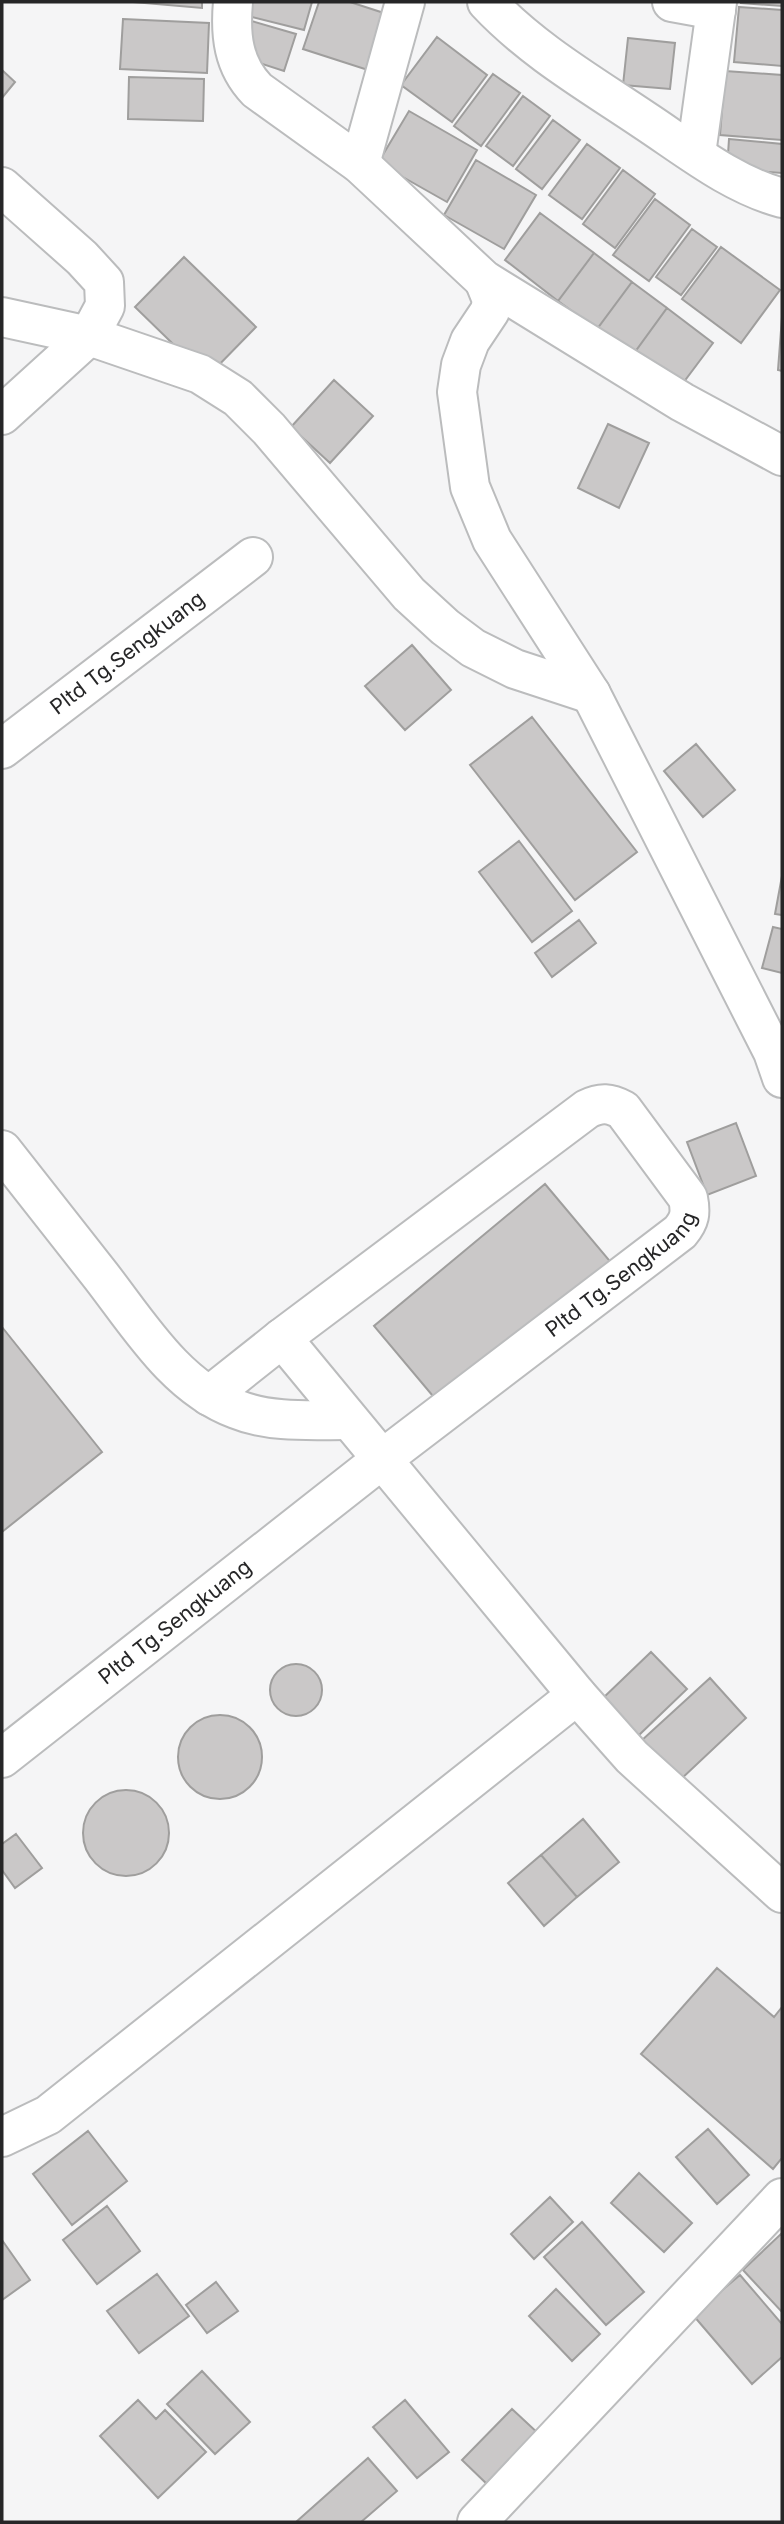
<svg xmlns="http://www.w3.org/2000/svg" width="784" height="2524" font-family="Inter,sans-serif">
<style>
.building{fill:#cac8c8;stroke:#9f9e9d;stroke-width:2}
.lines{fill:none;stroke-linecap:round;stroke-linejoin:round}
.minor-casing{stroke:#bbbcbd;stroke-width:42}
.minor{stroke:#fff;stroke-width:38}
.labels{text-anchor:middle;stroke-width:7;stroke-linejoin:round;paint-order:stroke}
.street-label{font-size:21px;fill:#262627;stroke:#fff}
</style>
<rect width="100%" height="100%" fill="#f5f5f6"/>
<path class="building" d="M 133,2 L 202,2 L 202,8 Z
M 240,2 L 312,2 L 304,30 L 236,13 Z
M 319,2 L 350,2 L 390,15 L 371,71 L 303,49 Z
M 782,2 L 782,6 L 741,3 L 741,2 Z
M 739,7 L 782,10 L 782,66 L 734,62 Z
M 123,19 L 209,23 L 207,73 L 120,69 Z
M 248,20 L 296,34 L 284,71 L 238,56 Z
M 437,37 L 487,75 L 452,122 L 401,85 Z
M 628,38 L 675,43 L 670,89 L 623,85 Z
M 2,70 L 15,82 L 2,98 Z
M 725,71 L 782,75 L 782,140 L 720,135 Z
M 493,74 L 520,93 L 481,146 L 454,126 Z
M 129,77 L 204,79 L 203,121 L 128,119 Z
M 523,96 L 550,116 L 513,166 L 486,146 Z
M 409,111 L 477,150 L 447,202 L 378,163 Z
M 553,120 L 580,140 L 542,189 L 516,169 Z
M 729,139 L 782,144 L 782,173 L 727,169 Z
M 587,144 L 620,168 L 582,219 L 549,195 Z
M 476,160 L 536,195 L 504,249 L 444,215 Z
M 623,170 L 655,194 L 615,248 L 583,224 Z
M 655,199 L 690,225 L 649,281 L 613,255 Z
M 540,213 L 594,253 L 558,301 L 505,260 Z
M 692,229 L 717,247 L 681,295 L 656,277 Z
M 721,247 L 780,290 L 741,343 L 682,299 Z
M 594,253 L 632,282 L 597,329 L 558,301 Z
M 184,257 L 256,327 L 207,377 L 135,307 Z
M 632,282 L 667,308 L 632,356 L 597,329 Z
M 667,308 L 713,343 L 677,391 L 632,356 Z
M 782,317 L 782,371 L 778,370 Z
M 334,380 L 373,416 L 330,463 L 291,427 Z
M 608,424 L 649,443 L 619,508 L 578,488 Z
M 412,645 L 451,690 L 405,730 L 365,686 Z
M 532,717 L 637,852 L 575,900 L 470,765 Z
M 696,744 L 735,790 L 703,817 L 664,771 Z
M 519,841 L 572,911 L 532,942 L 479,872 Z
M 782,876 L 782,915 L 775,914 Z
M 579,920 L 596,943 L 552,977 L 535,953 Z
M 773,927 L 782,929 L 782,973 L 762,968 Z
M 736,1123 L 756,1176 L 707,1195 L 687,1142 Z
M 545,1184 L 614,1266 L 443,1408 L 374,1326 Z
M 2,1327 L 102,1452 L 2,1532 Z
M 651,1652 L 687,1689 L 638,1736 L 602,1699 Z
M270 1690a26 26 0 1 1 52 0a26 26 0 1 1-52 0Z
M 710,1678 L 746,1718 L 679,1781 L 641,1741 Z
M178 1757a42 42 0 1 1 84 0a42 42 0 1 1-84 0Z
M83 1833a43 43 0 1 1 86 0a43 43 0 1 1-86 0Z
M 583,1819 L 619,1862 L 577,1897 L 541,1855 Z
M 16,1834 L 42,1868 L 15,1888 L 2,1870 L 2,1844 Z
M 541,1855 L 577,1897 L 544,1926 L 508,1883 Z
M 717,1968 L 774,2017 L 782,2007 L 782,2158 L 773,2169 L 641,2054 Z
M 708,2129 L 749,2175 L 717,2204 L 676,2157 Z
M 88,2131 L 127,2181 L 72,2225 L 33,2174 Z
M 639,2173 L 692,2223 L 664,2252 L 611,2203 Z
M 550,2197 L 573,2222 L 534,2259 L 511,2234 Z
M 107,2206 L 140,2251 L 97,2284 L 63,2240 Z
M 582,2222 L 644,2292 L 606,2325 L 544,2257 Z
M 782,2233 L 782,2312 L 743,2270 Z
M 2,2240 L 30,2280 L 2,2300 Z
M 157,2274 L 189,2316 L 139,2353 L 107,2311 Z
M 740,2275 L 782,2324 L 782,2357 L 752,2384 L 693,2315 Z
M 216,2282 L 238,2311 L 207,2333 L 186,2305 Z
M 556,2289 L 600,2334 L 572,2361 L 529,2316 Z
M 202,2371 L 250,2422 L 215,2454 L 167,2404 Z
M 138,2400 L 156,2419 L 165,2410 L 206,2452 L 158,2498 L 100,2436 Z
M 405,2400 L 449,2452 L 417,2478 L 373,2427 Z
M 512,2409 L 540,2435 L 490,2487 L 462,2460 Z
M 368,2458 L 397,2491 L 361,2522 L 296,2522 Z"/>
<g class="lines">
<g class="minor-casing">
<g id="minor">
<path d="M 233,2 C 230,35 233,65 257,90 L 360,164 L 484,280 L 682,402 L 782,456"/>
<path d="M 487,2 C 532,50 589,83 644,120 C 688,149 731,184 782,198"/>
<path d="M 672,2 L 716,10"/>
<path d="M 696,154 L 717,2"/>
<path d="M 360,164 L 405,2"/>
<path d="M 2,187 L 82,258 L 104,282 L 105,306 L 89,336 L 2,415"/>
<path d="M 484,280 L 492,300 L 490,311 L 470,341 L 461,365 L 457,392 L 470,487 L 492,540 L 591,694 L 773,1052 L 782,1078"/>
<path d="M 2,317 L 89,336 L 200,374 L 238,398 L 269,429 L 409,594 L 445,627 L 473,648 L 515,669 L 591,694"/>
<path id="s1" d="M 2,749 L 253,557"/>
<path d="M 2,1150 C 35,1192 68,1234 101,1276 C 139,1325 176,1387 236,1409 C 270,1423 311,1420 347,1420"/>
<path d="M 282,1338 L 577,1695 L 632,1757 L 782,1893"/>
<path id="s2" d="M 2,1758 L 381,1460 L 680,1232 C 690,1220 691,1213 688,1198 L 623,1110 C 610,1103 601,1102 587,1109 L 282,1338 L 209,1396"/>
<path d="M 2,2137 L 48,2115 L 577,1695"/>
<path d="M 477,2522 L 782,2198"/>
</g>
</g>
<use href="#minor" class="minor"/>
</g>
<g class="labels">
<g class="street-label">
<text dy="7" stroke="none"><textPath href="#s1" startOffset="158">Pltd Tg.Sengkuang</textPath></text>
<text dy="7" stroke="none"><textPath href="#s2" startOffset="786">Pltd Tg.Sengkuang</textPath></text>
<text dy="7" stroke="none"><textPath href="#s2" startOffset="220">Pltd Tg.Sengkuang</textPath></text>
</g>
</g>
<rect width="784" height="2524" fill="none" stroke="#262627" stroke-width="7"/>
</svg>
